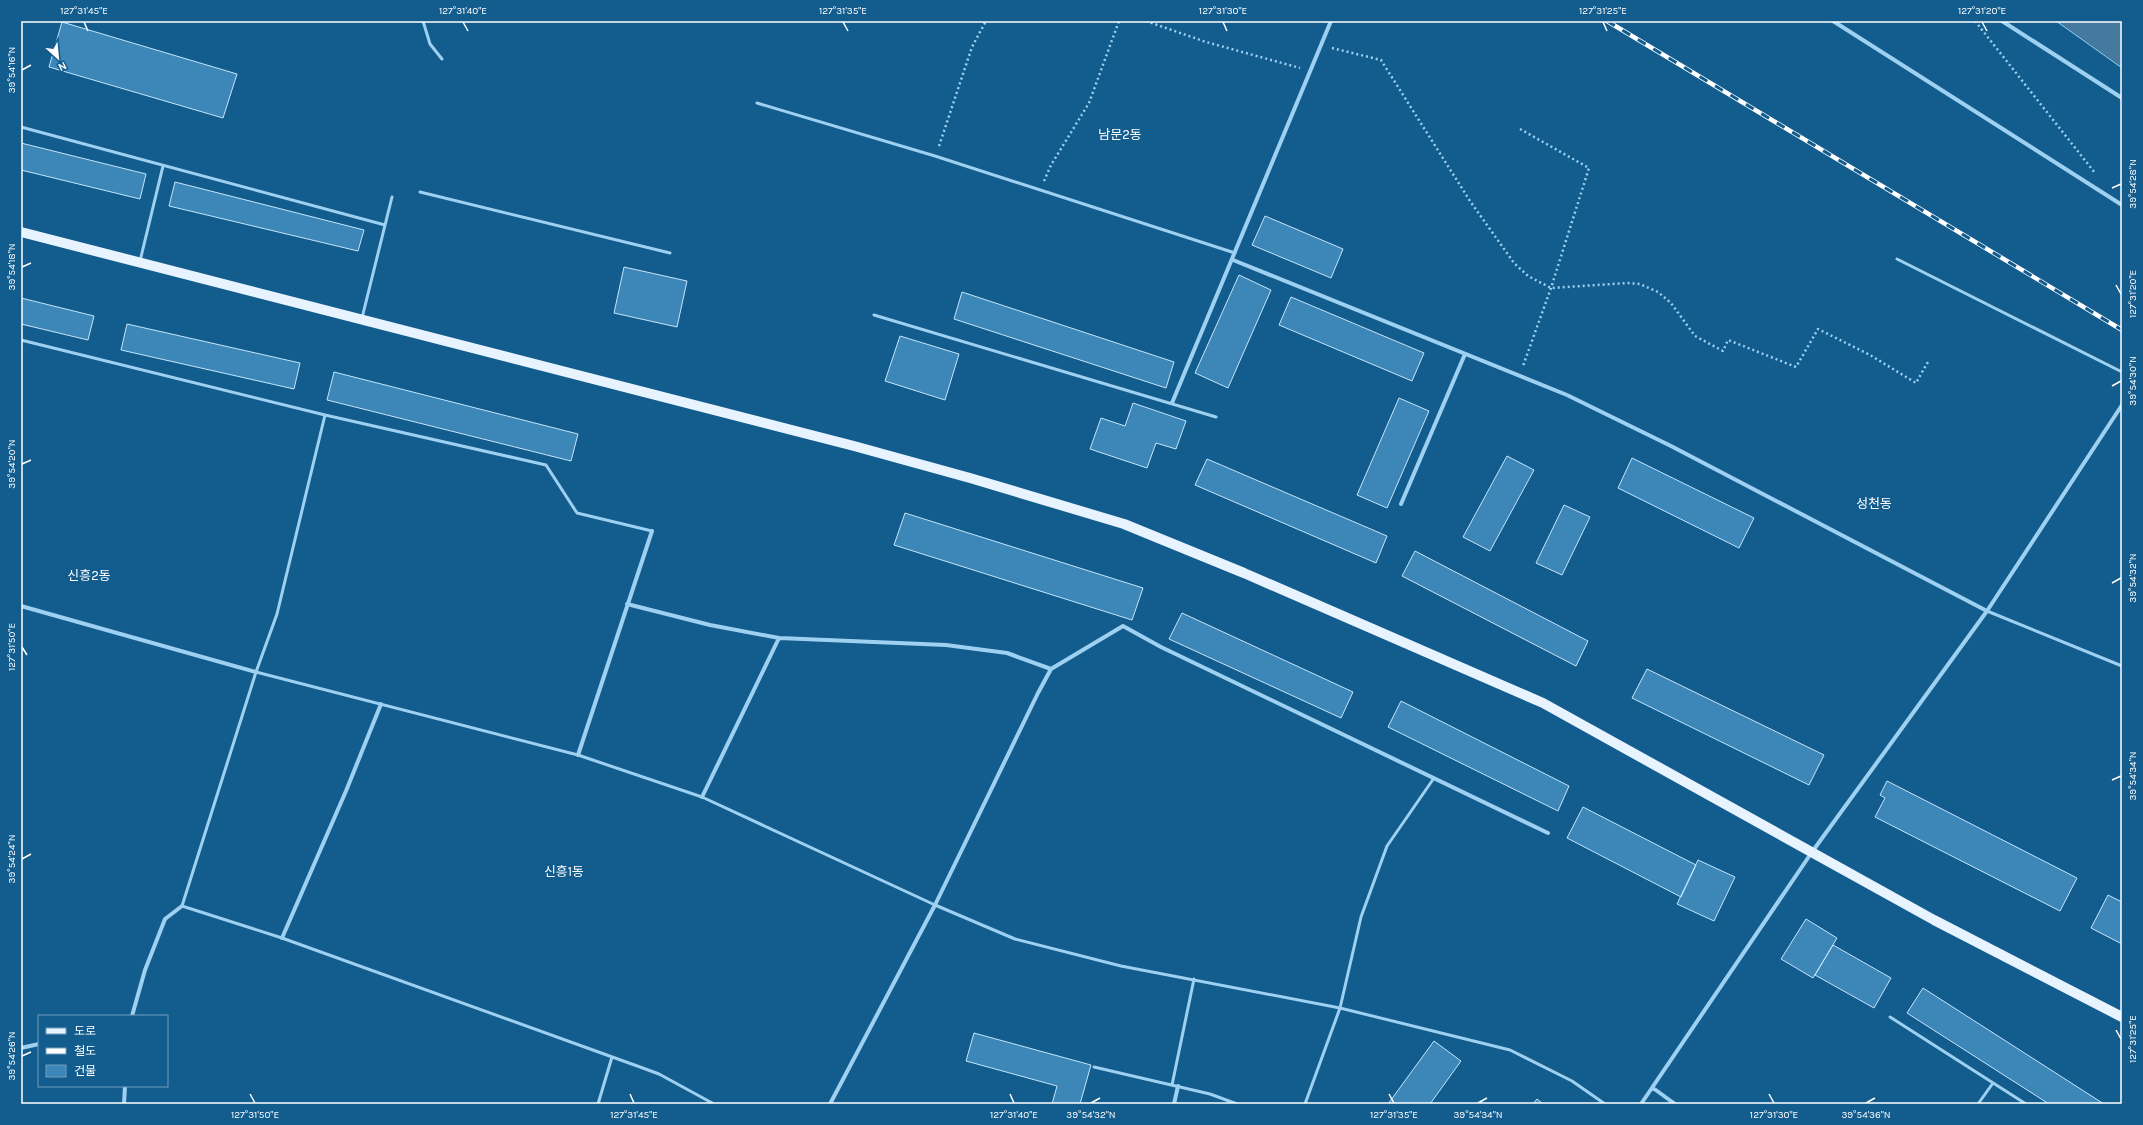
<svg xmlns="http://www.w3.org/2000/svg" width="2143" height="1125" font-family="Karla,'Noto Sans KR',sans-serif">
<style>
.water{fill:#45799e;stroke:#8fcef4}
.building{fill:#3c86b8;stroke:#c4e6fc}
.lines{fill:none;stroke-linecap:round;stroke-linejoin:round}
.path{stroke:#9dd0f1;stroke-width:2.5;stroke-dasharray:2 3;stroke-linecap:butt}
.lane{stroke:#9dd0f1;stroke-width:3}
.street{stroke:#9dd0f1;stroke-width:4}
.primary{stroke:#e7f4ff;stroke-width:10}
.rail-casing{stroke:#fff;stroke-width:4.5}
.rail{stroke:#135c8e;stroke-width:3;stroke-dasharray:9;stroke-linecap:butt}
.ticks{fill:none;stroke:#fff;stroke-width:1.5}
.labels{text-anchor:middle;stroke-width:3;stroke-linejoin:round;paint-order:stroke}
.neighbourhood-label{font-size:13px;fill:#fff;stroke:#135c8e}
.neatline{fill:none;stroke:#fff;stroke-width:1.5}
.ticks-label{font-size:10px;text-anchor:middle;fill:#fff}
</style>
<rect width="100%" height="100%" fill="#135c8e"/>
<path class="water" d="M 2056,21 L 2122,21 L 2122,68 Z"/>
<path class="building" d="M 62,22 L 237,74 L 223,118 L 49,67 Z
M 21,143 L 146,174 L 140,199 L 21,170 Z
M 175,182 L 364,230 L 358,251 L 169,206 Z
M 1265,216 L 1343,249 L 1331,278 L 1252,245 Z
M 624,267 L 687,281 L 677,327 L 614,313 Z
M 1239,275 L 1271,290 L 1228,388 L 1195,373 Z
M 962,292 L 1174,362 L 1166,388 L 954,319 Z
M 1291,297 L 1424,353 L 1412,381 L 1279,325 Z
M 21,298 L 94,316 L 88,340 L 21,324 Z
M 127,324 L 300,363 L 294,389 L 121,350 Z
M 900,336 L 959,354 L 945,400 L 885,381 Z
M 334,372 L 578,434 L 571,461 L 327,400 Z
M 1399,398 L 1429,411 L 1387,508 L 1357,495 Z
M 1133,403 L 1186,421 L 1176,449 L 1156,443 L 1147,468 L 1090,449 L 1101,418 L 1125,426 Z
M 1507,456 L 1534,470 L 1490,551 L 1463,537 Z
M 1632,458 L 1754,518 L 1739,548 L 1618,488 Z
M 1207,459 L 1387,536 L 1376,563 L 1195,485 Z
M 1564,505 L 1590,517 L 1562,575 L 1536,563 Z
M 905,513 L 1143,588 L 1132,620 L 894,545 Z
M 1415,551 L 1588,641 L 1576,666 L 1402,576 Z
M 1182,613 L 1353,692 L 1341,718 L 1169,639 Z
M 1647,669 L 1824,755 L 1809,785 L 1632,698 Z
M 1401,701 L 1569,786 L 1558,811 L 1388,727 Z
M 1887,781 L 2077,878 L 2060,911 L 1875,817 L 1885,798 L 1880,795 Z
M 1583,807 L 1696,865 L 1681,897 L 1567,838 Z
M 1698,860 L 1735,877 L 1714,921 L 1677,904 Z
M 2108,895 L 2122,902 L 2122,944 L 2091,928 Z
M 1806,919 L 1837,938 L 1813,978 L 1781,959 Z
M 1833,945 L 1891,978 L 1874,1008 L 1815,975 Z
M 1923,988 L 2104,1104 L 2049,1104 L 1907,1013 Z
M 974,1033 L 1091,1065 L 1080,1104 L 1052,1104 L 1057,1086 L 966,1061 Z
M 1434,1041 L 1461,1061 L 1430,1104 L 1388,1104 Z
M 1537,1099 L 1543,1104 L 1533,1104 Z"/>
<g class="lines">
<path class="path" d="M 1146,21 L 1206,42 L 1300,68
M 1975,21 L 2095,173
M 1332,48 L 1381,60 L 1470,201 L 1514,263 L 1528,276 L 1551,288 L 1628,283 L 1640,284 L 1658,292 L 1671,303 L 1695,336 L 1723,351 L 1728,340 L 1796,367 L 1818,329 L 1870,355 L 1916,383 L 1929,360
M 1520,129 L 1589,168 L 1551,288 L 1523,366
M 939,146 L 972,47 L 986,21
M 1044,181 L 1051,165 L 1089,103 L 1119,21"/>
<path class="lane" d="M 423,21 L 430,44 L 442,59
M 757,103 L 935,156 L 1235,253
M 21,127 L 385,225
M 420,192 L 670,253
M 1897,259 L 2122,372
M 140,261 L 163,166
M 874,315 L 1216,417
M 362,318 L 392,197
M 21,340 L 325,415 L 546,465 L 577,513 L 652,531
M 1987,611 L 2122,666
M 256,672 L 277,614 L 325,415
M 1890,1017 L 2026,1104
M 1094,1067 L 1210,1094 L 1237,1104
M 1172,1085 L 1194,979
M 598,1104 L 612,1057
M 714,1104 L 659,1074 L 640,1067 L 282,938 L 182,906 L 256,672 L 578,755 L 702,797 L 935,905 L 1015,939 L 1121,966 L 1340,1008 L 1510,1050 L 1572,1081 L 1605,1104
M 1305,1104 L 1340,1008 L 1361,917 L 1387,846 L 1434,778
M 1978,1104 L 1993,1083"/>
<path class="street" d="M 1833,21 L 2122,205
M 2002,21 L 2122,98
M 1233,260 L 1567,395 L 1671,446 L 1987,611
M 1172,403 L 1331,21
M 1401,504 L 1465,354
M 627,604 L 710,625 L 779,638 L 946,645 L 1007,653 L 1051,669
M 21,606 L 256,672
M 578,755 L 652,531
M 702,797 L 779,638
M 282,938 L 346,791 L 381,704
M 132,1016 L 145,970 L 165,919 L 182,906
M 21,1048 L 39,1044
M 1653,1088 L 1675,1104
M 124,1104 L 125,1086
M 830,1104 L 935,905 L 1038,693 L 1051,669 L 1123,626 L 1161,647 L 1548,833
M 1174,1104 L 1178,1086
M 1641,1104 L 1812,852 L 1987,611 L 2122,405"/>
<path class="primary" d="M 21,232 L 854,446 L 970,478 L 1124,524 L 1244,573 L 1543,703 L 1934,920 L 2122,1017"/>
<g class="rail-casing">
<path id="rail" d="M 1607,21 L 2122,330"/>
</g>
<use href="#rail" class="rail"/>
</g>
<path class="ticks" d="M 84,22 L 88,31M 463,22 L 468,31M 843,22 L 848,31M 1223,22 L 1227,31M 1603,22 L 1607,31M 1982,22 L 1987,31M 22,70 L 31,65M 2112,188 L 2121,184M 22,267 L 31,263M 2116,285 L 2121,294M 2112,386 L 2121,381M 22,464 L 31,460M 2112,583 L 2121,578M 22,647 L 27,655M 2112,780 L 2121,776M 22,859 L 31,854M 2116,1030 L 2121,1039M 22,1056 L 31,1052M 250,1094 L 255,1103M 630,1094 L 634,1103M 1010,1094 L 1014,1103M 1389,1094 L 1394,1103M 1769,1094 L 1774,1103M 1091,1103 L 1100,1098M 1478,1103 L 1487,1098M 1866,1103 L 1875,1098"/>
<g class="labels">
<g class="neighbourhood-label">
<text x="1120" y="139">남문2동</text>
<text x="1874" y="508">성천동</text>
<text x="89" y="580">신흥2동</text>
<text x="564" y="876">신흥1동</text>
</g>
</g>
<rect width="2143" height="1125" fill="none" stroke="#135c8e" stroke-width="44"/>
<rect x="38" y="1015" width="130" height="72" fill="#135c8e" stroke="#719dbb"/>
<rect x="46" y="1028" width="20" height="6" fill="#e7f4ff" stroke="#719dbb"/>
<text x="74" y="1035" font-size="12" fill="#ffffff">도로</text>
<rect x="46" y="1048" width="20" height="6" fill="#ffffff" stroke="#719dbb"/>
<text x="74" y="1055" font-size="12" fill="#ffffff">철도</text>
<rect x="46" y="1065" width="20" height="12" fill="#3c86b8" stroke="#719dbb"/>
<text x="74" y="1075" font-size="12" fill="#ffffff">건물</text>
<g transform="translate(58 58) rotate(153)" stroke="#135c8e" stroke-width="3" paint-order="stroke">
<path d="M0-3L7 15L0 10L-7 15Z" fill="#ffffff"/>
<text y="-6" font-size="11" font-weight="bold" text-anchor="middle" fill="#ffffff">N</text>
</g>
<rect x="22" y="22" width="2099" height="1081" class="neatline"/>
<g class="ticks-label">
<text x="84" y="14">127°31'45"E</text>
<text x="463" y="14">127°31'40"E</text>
<text x="843" y="14">127°31'35"E</text>
<text x="1223" y="14">127°31'30"E</text>
<text x="1603" y="14">127°31'25"E</text>
<text x="1982" y="14">127°31'20"E</text>
<text transform="translate(11 70) rotate(-90)" y="4">39°54'16"N</text>
<text transform="translate(2132 184) rotate(-90)" y="4">39°54'28"N</text>
<text transform="translate(11 267) rotate(-90)" y="4">39°54'18"N</text>
<text transform="translate(2132 294) rotate(-90)" y="4">127°31'20"E</text>
<text transform="translate(2132 381) rotate(-90)" y="4">39°54'30"N</text>
<text transform="translate(11 464) rotate(-90)" y="4">39°54'20"N</text>
<text transform="translate(2132 578) rotate(-90)" y="4">39°54'32"N</text>
<text transform="translate(11 647) rotate(-90)" y="4">127°31'50"E</text>
<text transform="translate(2132 776) rotate(-90)" y="4">39°54'34"N</text>
<text transform="translate(11 859) rotate(-90)" y="4">39°54'24"N</text>
<text transform="translate(2132 1039) rotate(-90)" y="4">127°31'25"E</text>
<text transform="translate(11 1056) rotate(-90)" y="4">39°54'26"N</text>
<text x="255" y="1118">127°31'50"E</text>
<text x="634" y="1118">127°31'45"E</text>
<text x="1014" y="1118">127°31'40"E</text>
<text x="1091" y="1118">39°54'32"N</text>
<text x="1394" y="1118">127°31'35"E</text>
<text x="1478" y="1118">39°54'34"N</text>
<text x="1774" y="1118">127°31'30"E</text>
<text x="1866" y="1118">39°54'36"N</text>
</g>
</svg>
